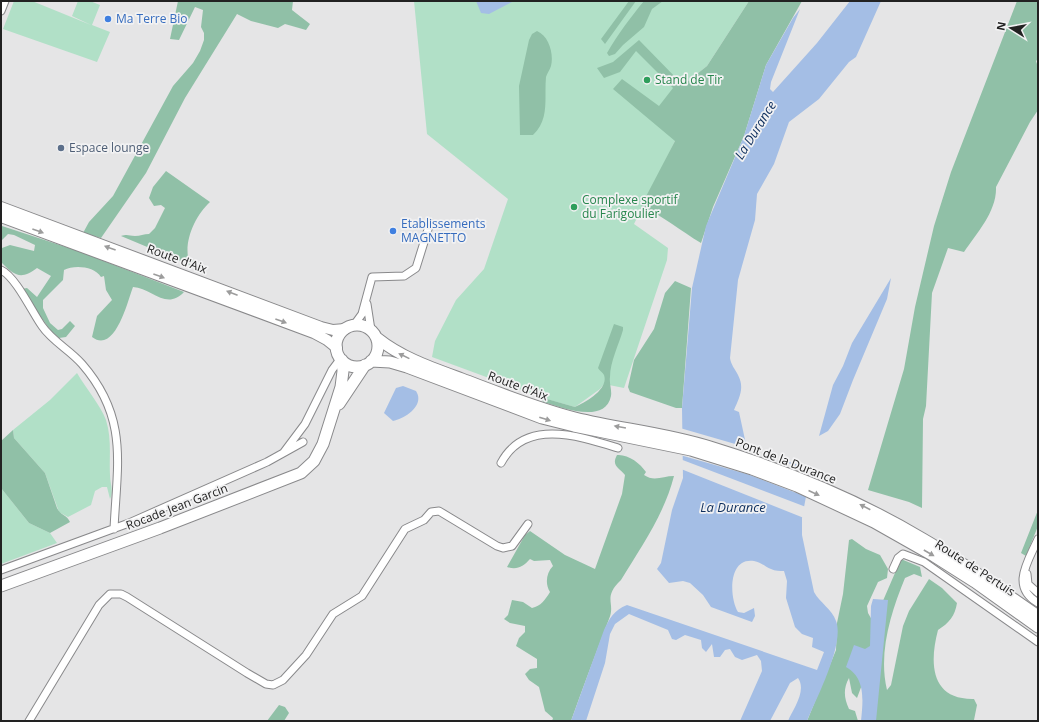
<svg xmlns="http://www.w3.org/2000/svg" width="1039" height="722" font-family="'Open Sans',sans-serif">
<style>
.green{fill:#b1e0c7}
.forest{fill:#90c0a7}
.water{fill:#a4bee5}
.pier{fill:#e5e5e6}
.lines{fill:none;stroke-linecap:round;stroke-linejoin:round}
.minor-casing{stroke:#89898b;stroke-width:9}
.secondary-casing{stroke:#89898b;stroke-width:12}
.primary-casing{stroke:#89898b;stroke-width:13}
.minor{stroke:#fff;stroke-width:7}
.secondary{stroke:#fff;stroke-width:10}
.primary{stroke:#fff;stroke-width:11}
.oneway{fill:#9c9c9c}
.shop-dot{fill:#3f7fe0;stroke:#f2f2f3;stroke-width:1.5}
.leisure-dot{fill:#2e9e5b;stroke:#f2f2f3;stroke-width:1.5}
.service-dot{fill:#5c6f8a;stroke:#f2f2f3;stroke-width:1.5}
.labels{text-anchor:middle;stroke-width:3.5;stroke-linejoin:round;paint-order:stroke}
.shop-label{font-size:12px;fill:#366cbe;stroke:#f2f2f3;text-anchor:start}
.leisure-label{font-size:12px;fill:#27864d;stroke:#f2f2f3;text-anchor:start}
.service-label{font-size:12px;fill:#4e5e75;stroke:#f2f2f3;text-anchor:start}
.street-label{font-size:12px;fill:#222;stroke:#f2f2f3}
.water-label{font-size:13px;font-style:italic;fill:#0d2e5d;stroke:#f2f2f3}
</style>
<rect width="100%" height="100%" fill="#e5e5e6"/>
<path class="green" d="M 14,1 L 32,1 L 91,25 L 72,16 L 78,1 L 90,1 L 100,5 L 92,25 L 110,32 L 97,62 L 3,29 Z
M 414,1 L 749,1 L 707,66 L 683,85 L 675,141 L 634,224 L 668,248 L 667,260 L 624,388 L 604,384 L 600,389 L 575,407 L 543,398 L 432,357 L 435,341 L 456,300 L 484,269 L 508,199 L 427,134 Z
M 77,373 C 85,387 101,406 106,420 C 112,439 109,457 110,475 C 110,484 114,491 110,499 L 107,487 L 102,487 L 95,491 L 91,505 L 68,517 L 59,512 L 45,473 L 14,438 L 13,430 L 50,400 Z
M 1,488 L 29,523 L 50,533 L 57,543 L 1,564 Z"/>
<path class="forest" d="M 178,1 L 293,1 L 292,10 L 310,24 L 306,30 L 285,24 L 278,28 L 251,21 L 237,14 L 185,98 L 146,173 L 101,238 L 83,233 L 89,222 L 113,196 L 173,86 L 193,63 L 200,51 L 204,40 L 204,33 L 201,27 L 203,10 L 195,7 L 179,40 L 170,39 Z
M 629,1 L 636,1 L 605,44 L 601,39 Z
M 644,1 L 663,1 L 652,9 L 644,27 L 623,45 L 615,54 L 609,56 L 607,53 C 618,34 630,18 644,1 Z
M 749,1 L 802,1 L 766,65 L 744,136 L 713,207 L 701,243 C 681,231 663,216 641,206 L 675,141 L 613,89 L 622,79 L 659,106 L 673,88 L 636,51 L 620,72 L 604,78 L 597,68 L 613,62 L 639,40 L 683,85 L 707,66 Z
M 1017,1 L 1038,1 L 1038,59 L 1036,61 L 1038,67 L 1038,110 L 1030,122 L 996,187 C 997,211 977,233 964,252 L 948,248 L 932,293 L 926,406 L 923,419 L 922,508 L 909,502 L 868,490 L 904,369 L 915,307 L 934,226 L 951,172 Z
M 537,31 C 549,36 554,54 551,66 C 550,70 547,73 546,77 C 544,98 550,119 533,135 L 520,135 L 519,86 L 529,40 L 532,34 Z
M 166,171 L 210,202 C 196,215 185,238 188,257 L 194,261 L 195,267 L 121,236 C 128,234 129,236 135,236 C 140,236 144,234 149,234 L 155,228 L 165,208 L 161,205 L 154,206 L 149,198 L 153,187 Z
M 2,226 L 78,251 L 184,292 C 166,311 152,288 133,287 C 128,300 115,355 92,337 L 97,316 L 112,300 L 106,290 L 104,276 L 101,277 C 94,266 74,265 64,270 L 63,280 L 43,300 L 43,308 L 50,323 L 58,330 L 62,329 L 70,321 L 75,326 L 66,337 L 59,338 L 51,331 L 21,289 L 27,288 L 37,297 L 51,276 L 37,268 C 21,280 15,276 2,263 L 2,248 L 10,245 L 34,251 L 35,245 L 14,235 L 8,234 L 1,241 Z
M 675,281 L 691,288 L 682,408 L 676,408 L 630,392 L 628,387 L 634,360 L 654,329 L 665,293 Z
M 614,324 L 623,327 L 623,330 C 619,344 610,362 610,377 C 609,383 612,390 611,396 C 605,425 561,407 543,402 L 542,399 L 547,399 L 575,407 C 586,402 609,389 604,375 C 603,373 599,370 598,368 Z
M 13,430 L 14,438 L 45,473 L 57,508 C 60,515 67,515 70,522 L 50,533 L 29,523 L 1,488 L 1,441 Z
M 617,455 C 628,454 640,463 646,472 L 644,475 C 654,482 663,476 674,476 C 664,515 641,547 621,580 C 602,598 616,603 609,619 C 596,653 583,687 571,721 L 552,721 L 553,718 L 545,711 L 539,687 L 529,680 L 525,674 L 530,669 L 537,668 L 537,659 L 516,646 L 519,638 L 525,632 L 525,626 L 510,623 L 504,619 L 508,615 L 512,600 L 523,602 L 532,608 C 541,606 545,600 550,592 C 545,584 546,573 553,566 L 550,560 L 534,561 L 530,559 C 523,567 517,570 507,567 L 525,535 L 530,531 L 565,555 L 595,569 L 622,494 L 625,475 C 619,467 611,466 617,455 Z
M 1038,510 L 1038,526 L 1026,556 L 1021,553 Z
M 852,539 L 866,549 L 880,555 L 888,569 L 887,578 L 878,582 L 867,606 L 868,613 L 872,620 L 874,635 L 863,682 L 857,698 L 852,693 L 849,678 C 843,689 844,698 849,709 L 855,711 L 858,721 L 807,721 L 836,650 L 837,623 L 843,594 L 849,540 Z
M 901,559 L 920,567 L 922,577 L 914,574 L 905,578 C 891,612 878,653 887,690 L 891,685 L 903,626 L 909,611 L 929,579 L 942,588 L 957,603 C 955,616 949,623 938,630 C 929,664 931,700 974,699 L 977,705 L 974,720 L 972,721 L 867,721 L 879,610 Z
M 279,705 L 285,707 L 289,713 L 284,721 L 267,721 Z"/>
<path class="water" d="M 476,1 L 514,1 L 489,14 L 481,13 Z
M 850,1 L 881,1 L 856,57 L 849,62 L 819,99 L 789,122 L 774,164 L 757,194 L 755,220 L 738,280 L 730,358 C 731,365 735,369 738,375 C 745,388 739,398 734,410 L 739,412 L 747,449 L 774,462 L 789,462 L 804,466 L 810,475 L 802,518 L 802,535 L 814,592 C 820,603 832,609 836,621 C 845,644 816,699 807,721 L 788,721 C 793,709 807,691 798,678 L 790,683 L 770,721 L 740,721 L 762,671 L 761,661 L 757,655 L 742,660 L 735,657 L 730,649 L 725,650 L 720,657 L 714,657 L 712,644 L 706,652 L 702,648 L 701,640 L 685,635 L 676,640 L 672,639 L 668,630 C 655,625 642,619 629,614 L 615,624 L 610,634 L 605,663 L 586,721 L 571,721 L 604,630 C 609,619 614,610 627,605 L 817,670 L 824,652 L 812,647 L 813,638 L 802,634 L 795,627 L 786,598 L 787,581 L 784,571 C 780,571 775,571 771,569 C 765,567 761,562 754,561 C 728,557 729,597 738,612 L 744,613 L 754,608 L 755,616 L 752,622 L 711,607 L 703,595 L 690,583 L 683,581 L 669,583 L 657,569 L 661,563 L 672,510 L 683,478 L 682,408 L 692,288 L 706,226 L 744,136 L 766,65 L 793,18 L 800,9 L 771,82 L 770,89 L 773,92 L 817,43 Z
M 891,278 L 887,299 L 853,380 L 840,414 L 828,431 L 819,436 L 833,385 L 843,366 L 852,343 Z
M 403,386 L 416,391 C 425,405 406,418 393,421 L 384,413 L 396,388 Z
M 873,599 L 888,600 L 876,721 L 861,721 C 863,701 866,678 846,667 L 854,645 L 865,649 L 870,646 L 871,606 Z"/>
<path class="pier" d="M 680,428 L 749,448 L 763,456 L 781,460 L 810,472 L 812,475 L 807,497 L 750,475 L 680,455 Z
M 680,459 L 806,507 L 804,518 L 681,469 Z"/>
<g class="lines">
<g class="minor-casing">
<path id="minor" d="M 1,11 L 5,1
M 1,270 C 16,277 32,312 42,326 C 52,341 70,350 82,364 C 129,418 117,464 114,529
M 367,304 L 371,330
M 354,325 L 362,314 L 372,277 L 404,276 L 416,268 L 430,223
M 284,452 L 305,424 L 332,370 L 341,358
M 501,463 C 525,418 579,436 618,448
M 1038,539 C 1028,562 1010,586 1038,603
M 893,569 L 898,558 L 903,554 L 924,562 L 1038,642
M 1,570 L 129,523 L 267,462 L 303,442
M 1027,574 L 1028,584 L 1038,593
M 29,721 L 99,605 L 110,594 L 121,594 L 127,597 L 247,673 L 266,684 L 273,685 L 283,680 L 306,655 L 333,614 L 362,596 L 405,529 L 424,520 L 431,512 L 439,511 L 497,546 L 503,548 L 512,546 L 528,524"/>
</g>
<g class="secondary-casing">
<path id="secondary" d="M 1,207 L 321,327 L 333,330 L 345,329
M 1,217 L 314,333 L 327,340 L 337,348"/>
</g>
<g class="primary-casing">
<path id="primary" d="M336 346a21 21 0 1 1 42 0a21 21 0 1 1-42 0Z
M 377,338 C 402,358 432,368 462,379 C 499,393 536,408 575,418 C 620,429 666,433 710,447 C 785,470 856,499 923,539 C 963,562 1000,590 1038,616
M 371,361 L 390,362 L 407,367 L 542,418 L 574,426 L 691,450 L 752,469 L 797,486 L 874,522 L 934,556 L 975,582 L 1038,627
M 339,404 L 365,365
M 1,586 L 160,528 L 301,473 L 314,461 L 323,444 L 341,387 L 343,371 L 342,360"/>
</g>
<use href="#minor" class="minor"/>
<use href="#secondary" class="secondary"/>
<use href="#primary" class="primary"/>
</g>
<defs><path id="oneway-solid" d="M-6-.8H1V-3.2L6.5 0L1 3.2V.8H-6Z"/></defs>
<g class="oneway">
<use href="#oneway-solid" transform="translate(38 231) rotate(20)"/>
<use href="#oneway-solid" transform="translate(110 248) rotate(-160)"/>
<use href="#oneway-solid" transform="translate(159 276) rotate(20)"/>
<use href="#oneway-solid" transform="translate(232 293) rotate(-159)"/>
<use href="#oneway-solid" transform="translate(281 321) rotate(20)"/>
<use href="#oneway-solid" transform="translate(404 356) rotate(-154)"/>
<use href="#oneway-solid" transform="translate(545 419) rotate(18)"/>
<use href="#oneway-solid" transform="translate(620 427) rotate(-170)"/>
<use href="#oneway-solid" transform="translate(814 493) rotate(24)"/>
<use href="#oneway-solid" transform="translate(865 507) rotate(-153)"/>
<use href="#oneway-solid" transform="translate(929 553) rotate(30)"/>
</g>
<g class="shop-dot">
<circle cx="108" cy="19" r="4"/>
<circle cx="393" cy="231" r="4"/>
</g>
<g class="leisure-dot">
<circle cx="647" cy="80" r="4"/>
<circle cx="574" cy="207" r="4"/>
</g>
<circle class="service-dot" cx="61" cy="148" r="4"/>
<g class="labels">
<g class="shop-label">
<text x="116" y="23">Ma Terre Bio</text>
<text x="401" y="228">Etablissements<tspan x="401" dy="14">MAGNETTO</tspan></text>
</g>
<g class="leisure-label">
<text x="655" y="84">Stand de Tir</text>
<text x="582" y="204">Complexe sportif<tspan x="582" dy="14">du Farigoulier</tspan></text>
</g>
<g class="service-label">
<text x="69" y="152">Espace lounge</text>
</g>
<g class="street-label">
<text transform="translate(177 259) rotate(20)" y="4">Route d'Aix</text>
<text transform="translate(518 386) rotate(20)" y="4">Route d'Aix</text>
<text transform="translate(786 461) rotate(21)" y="4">Pont de la Durance</text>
<text transform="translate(177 507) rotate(-21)" y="4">Rocade Jean Garcin</text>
<text transform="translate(975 568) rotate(33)" y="4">Route de Pertuis</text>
</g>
<g class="water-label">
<text transform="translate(755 130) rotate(-58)" y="5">La Durance</text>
<text x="733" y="512">La Durance</text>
</g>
</g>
<rect width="1039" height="722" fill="none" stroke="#222222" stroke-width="4"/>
<g transform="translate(1011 28) rotate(281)" stroke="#f2f2f3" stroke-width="3" paint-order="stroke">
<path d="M0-3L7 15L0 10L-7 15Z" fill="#222222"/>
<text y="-6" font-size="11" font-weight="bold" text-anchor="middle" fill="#222222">N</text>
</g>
</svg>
